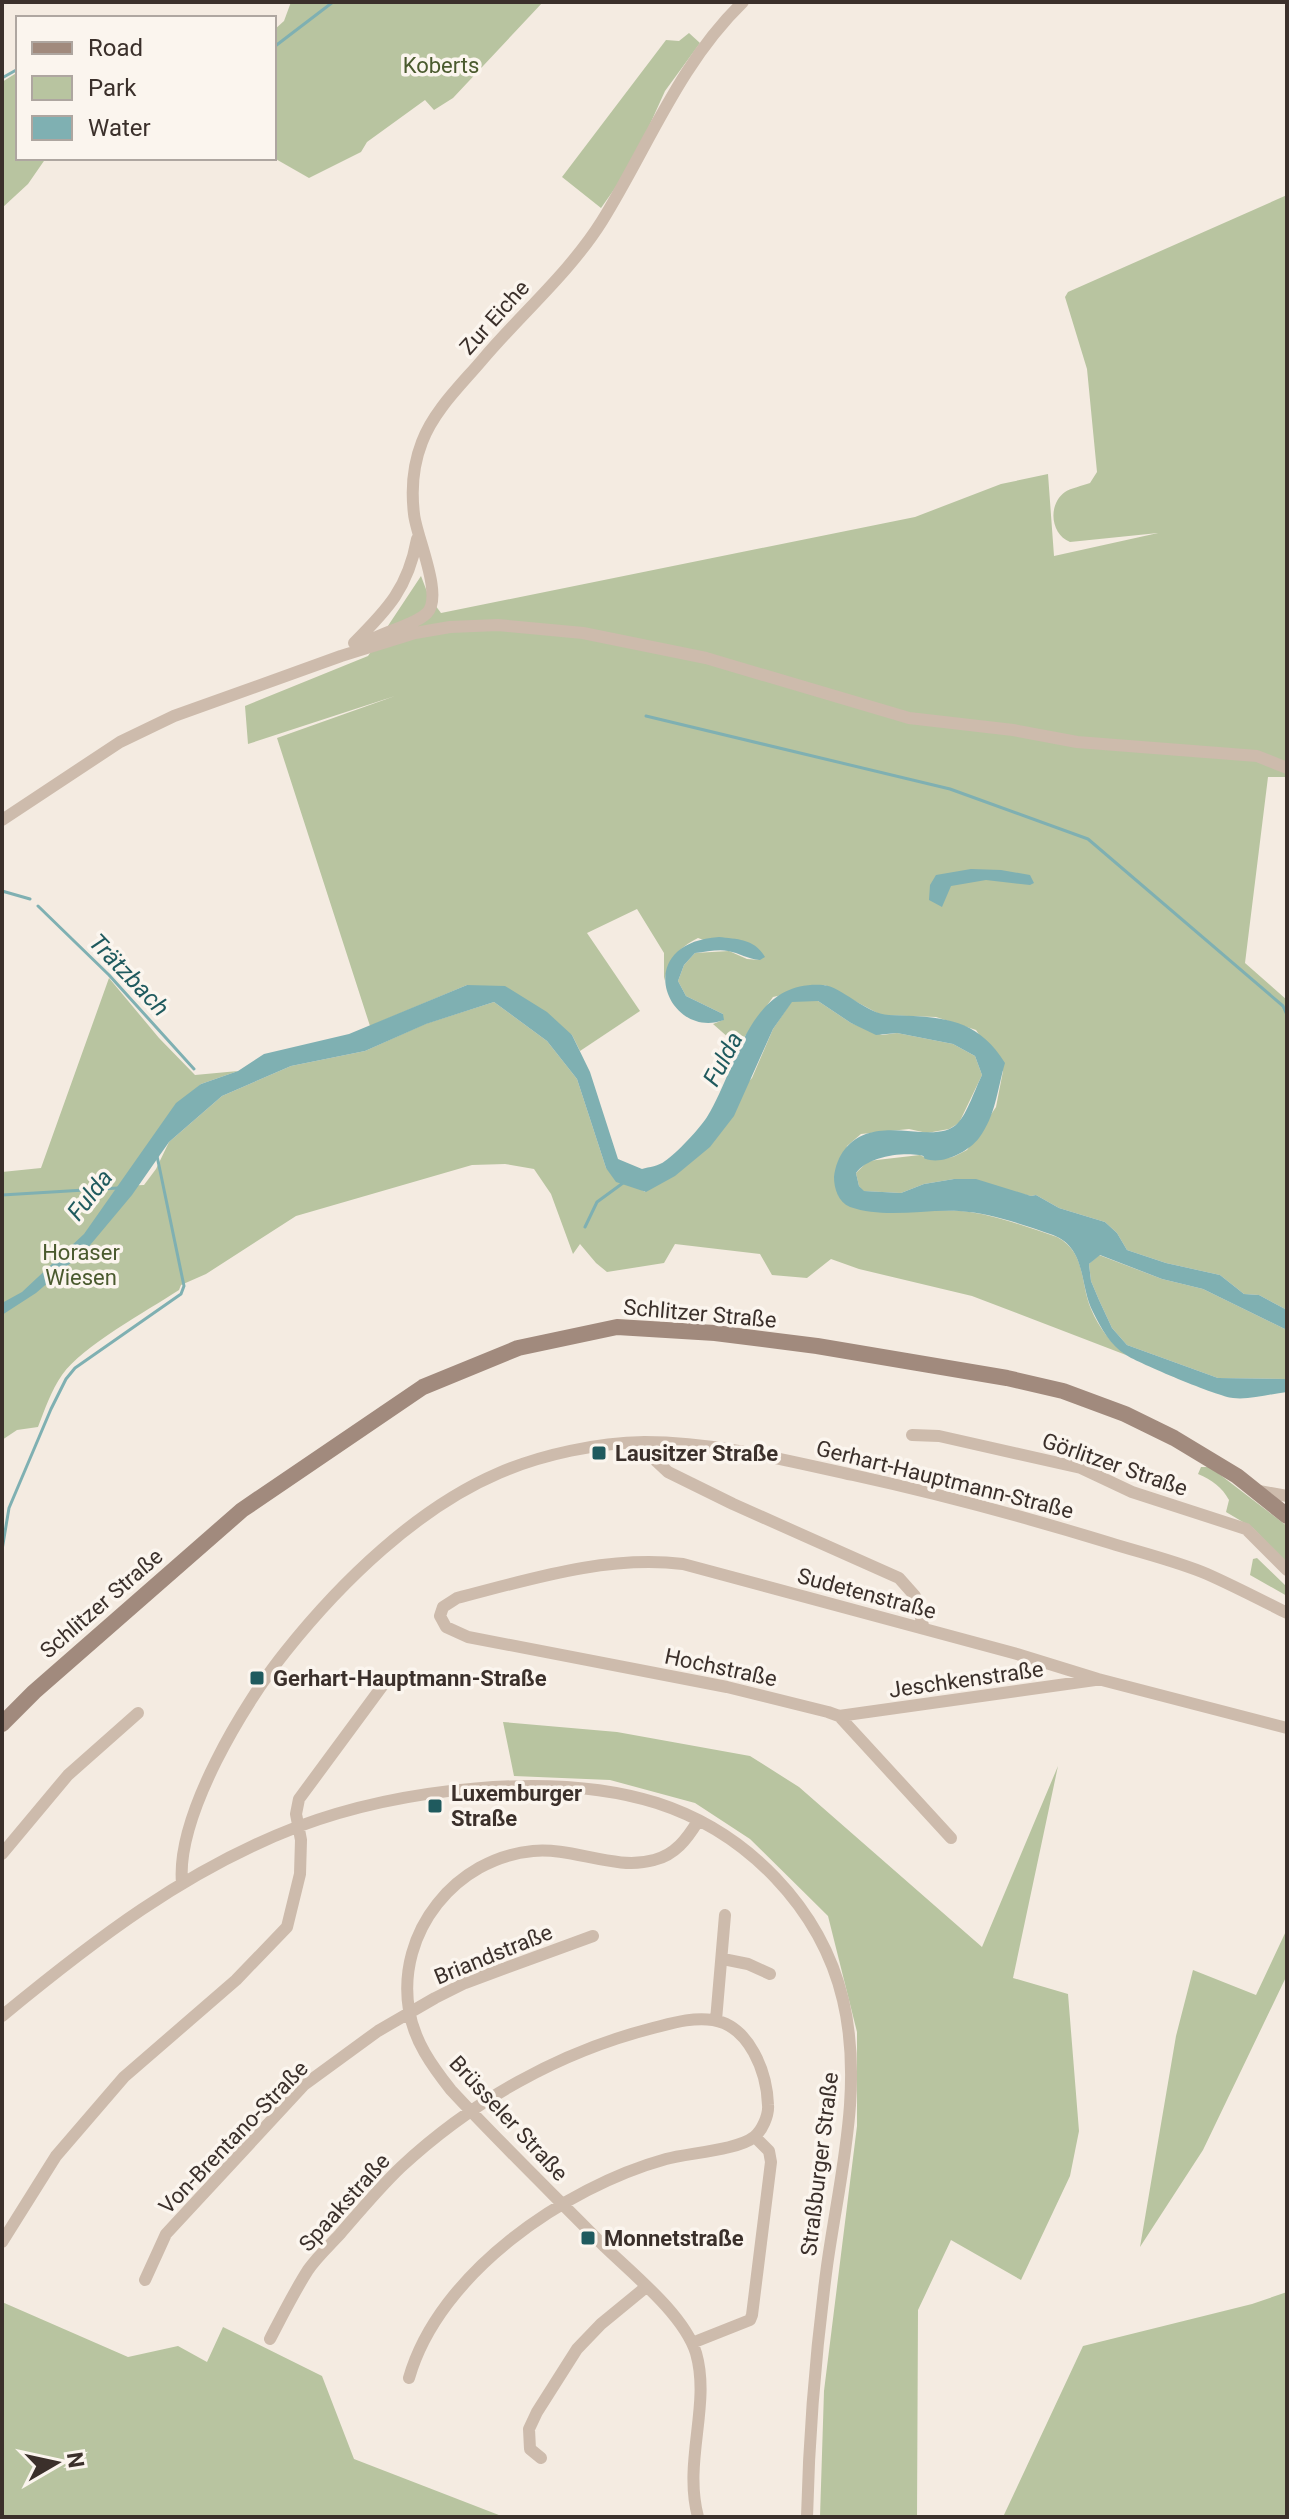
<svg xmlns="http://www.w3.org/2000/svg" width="1289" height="2519" font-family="Roboto,sans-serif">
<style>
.green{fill:#b8c4a0}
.water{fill:#7fb0b2}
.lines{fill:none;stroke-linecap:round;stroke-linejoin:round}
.stream{stroke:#7fb0b2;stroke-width:3}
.street{stroke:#cdbbac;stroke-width:12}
.secondary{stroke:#a18a7d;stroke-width:16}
.poi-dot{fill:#1f5a5e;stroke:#fbf5ee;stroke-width:3}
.labels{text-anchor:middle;stroke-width:7;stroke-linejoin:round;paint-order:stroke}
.park-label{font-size:22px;fill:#4a5a2e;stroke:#fbf5ee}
.street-label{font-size:22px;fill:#3b302b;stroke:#fbf5ee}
.poi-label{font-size:22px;font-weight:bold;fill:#3b302b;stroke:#fbf5ee;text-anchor:start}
.water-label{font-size:24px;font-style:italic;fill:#1f5a5e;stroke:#fbf5ee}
</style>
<rect width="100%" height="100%" fill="#f4ebe1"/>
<path class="green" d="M 291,2 L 543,2 L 453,98 L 434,110 L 425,100 L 367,142 L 361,152 L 309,178 L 274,158 L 274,30 L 284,21 Z
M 689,33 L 700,43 L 665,91 L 632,164 L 601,208 L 562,177 L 666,40 L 679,41 Z
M 18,72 L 18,158 L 46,158 L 28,184 L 2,208 L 2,82 Z
M 1287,195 L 1287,777 L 1268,777 L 1245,963 L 1287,1000 L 1287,1310 L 1259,1295 L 1244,1294 L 1220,1275 L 1166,1263 L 1127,1250 L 1117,1233 L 1105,1222 L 1059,1208 L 1036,1195 L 1031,1196 L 954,1179 L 924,1184 L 901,1193 L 863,1191 L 859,1186 L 856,1173 L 868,1161 L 920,1155 L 930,1160 L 953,1157 L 967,1150 L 996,1107 L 1003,1071 L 976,1030 L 936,1017 L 881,1015 L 825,985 L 773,997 L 738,1046 L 713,1024 L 723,1020 L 723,1014 L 686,996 L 678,981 L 684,965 L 695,953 L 729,951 L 747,959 L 760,960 L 698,938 C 677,949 670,958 664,981 L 664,953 L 637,909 L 587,933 L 640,1011 L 580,1051 L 572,1035 L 467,985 L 370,1026 L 277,738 L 395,696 L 248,744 L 245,706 L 368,656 L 421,576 L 429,597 L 441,613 L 915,517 L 1001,484 L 1048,474 L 1054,556 L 1158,533 L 1070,542 C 1051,535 1047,505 1065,492 C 1071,488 1082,486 1090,483 L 1097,472 L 1087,369 L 1065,297 L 1068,292 Z
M 109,978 L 159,1038 L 195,1075 L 238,1071 L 201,1084 L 138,1160 L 120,1186 L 144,1185 L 156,1169 L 169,1142 L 222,1096 L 291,1066 L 365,1051 L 425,1024 L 494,1002 L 547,1041 L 577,1079 L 606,1168 L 645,1192 L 752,1078 L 773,1029 L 792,1001 L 818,1001 L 851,1023 L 882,1035 L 897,1033 L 953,1044 L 975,1056 L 982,1075 L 959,1123 L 949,1129 L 927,1133 L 909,1129 L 861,1134 L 847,1146 L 838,1194 C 846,1209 860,1208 875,1209 C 904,1212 932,1209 961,1211 C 994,1214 1026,1227 1057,1237 C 1086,1252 1080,1283 1091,1309 C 1099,1328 1111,1343 1126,1355 L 972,1296 L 859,1269 L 831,1259 L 807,1278 L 772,1275 L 760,1254 L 675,1244 L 664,1263 L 607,1272 L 596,1263 L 580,1244 L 573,1254 L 551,1194 L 534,1169 L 505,1164 L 472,1165 L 296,1216 L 206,1274 L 181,1285 L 179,1290 C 147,1311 82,1346 62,1375 C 51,1391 45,1409 38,1427 L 17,1430 L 2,1440 L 2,1172 L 41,1168 Z
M 1099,1255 L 1162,1279 L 1203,1289 L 1287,1330 L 1287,1379 L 1218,1378 L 1127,1345 L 1112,1328 L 1099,1300 L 1091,1281 L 1089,1264 Z
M 1201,1467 L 1210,1467 L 1287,1526 L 1287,1564 L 1253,1528 L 1226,1512 L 1229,1500 C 1222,1487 1212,1480 1198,1474 Z
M 1257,1558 L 1287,1587 L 1287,1596 L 1250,1575 L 1253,1559 Z
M 503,1722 L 617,1732 L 750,1756 L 799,1787 L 982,1947 L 1058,1766 L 1013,1978 L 1068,1994 L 1079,2131 L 1070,2176 L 1021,2280 L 951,2240 L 918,2310 L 917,2517 L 820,2517 L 824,2391 L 857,2126 L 857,2032 L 828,1916 L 750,1839 L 695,1803 L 610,1780 L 514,1776 Z
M 1287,1929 L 1287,1975 L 1203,2150 L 1140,2247 L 1176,2036 L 1193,1970 L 1256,1995 Z
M 1287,2292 L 1287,2517 L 1003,2517 L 1083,2346 L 1252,2304 Z
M 2,2302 L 128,2357 L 178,2346 L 207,2362 L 223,2327 L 322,2376 L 354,2459 L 504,2517 L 2,2517 Z"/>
<path class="water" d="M 971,869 L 1001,870 L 1030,875 L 1034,883 L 1030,885 L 986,880 L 951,886 L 942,907 L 929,900 L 930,885 L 936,875 Z
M 719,937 C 737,939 755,939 765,957 L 760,960 C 748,959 739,953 728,951 C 718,949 706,952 695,953 L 684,965 L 678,981 L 686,996 L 723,1014 L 724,1020 C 667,1041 629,943 719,937 Z
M 467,985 L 505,986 L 547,1012 L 572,1035 L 590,1072 L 618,1159 L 642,1169 C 649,1167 659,1166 665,1161 C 676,1154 700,1128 707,1117 C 738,1068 747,980 823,985 C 841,986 866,1014 889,1015 C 939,1017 976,1016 1005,1063 C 997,1090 996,1115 979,1138 C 969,1151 946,1163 930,1160 C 918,1158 930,1157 919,1155 C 900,1152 867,1157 856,1173 L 859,1186 L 864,1191 L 901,1193 L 924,1184 L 954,1179 L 976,1179 L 1031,1196 L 1036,1195 L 1059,1208 L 1105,1222 L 1117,1233 L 1127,1250 L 1166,1263 L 1220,1275 L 1244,1294 L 1259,1295 L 1287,1310 L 1287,1330 L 1203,1289 L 1162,1279 L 1100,1255 L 1089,1264 L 1091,1281 L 1099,1300 L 1112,1328 L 1127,1345 L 1218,1378 L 1287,1379 L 1287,1392 C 1270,1394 1249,1400 1233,1398 C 1219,1397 1138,1363 1126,1355 C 1110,1345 1101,1328 1093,1312 C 1079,1285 1087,1248 1053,1235 C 1024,1225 990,1213 959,1211 C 924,1209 885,1219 850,1207 C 838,1202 834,1188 834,1177 C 835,1167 839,1156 845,1149 C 877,1110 934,1148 958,1123 C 967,1114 976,1087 982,1075 L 975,1056 L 953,1044 L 897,1033 L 876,1035 L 851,1023 L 818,1001 L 792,1002 L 773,1029 L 734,1116 L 710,1147 L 675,1176 L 646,1192 L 616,1182 L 606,1168 L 577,1079 L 547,1041 L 494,1002 L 426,1024 L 365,1051 L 291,1066 L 222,1096 L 169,1142 L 132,1195 L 86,1250 L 36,1293 L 2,1315 L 2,1303 L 22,1292 L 84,1234 L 176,1103 L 201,1084 L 238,1071 L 264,1054 L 349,1034 Z"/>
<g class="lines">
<path class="stream" d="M 274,47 L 333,2
M 2,78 L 18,69
M 646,716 L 950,789 L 1088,839 L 1283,1006 L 1287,1015
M 2,891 L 30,899
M 38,906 L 109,975 L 194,1069
M 2,1195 L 118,1188
M 585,1227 L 597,1202 L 623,1183
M 2,1550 L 9,1508 L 51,1409 L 66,1379 L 75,1368 L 181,1294 L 184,1286 L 157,1156
M 2,1570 L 2,1599"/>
<path class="street" d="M 354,643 C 388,609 408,588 417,539
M 362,645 C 380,632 414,626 427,613 C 444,596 416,536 414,514 C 411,489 413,465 422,442 C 434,410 462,384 483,359 C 522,313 570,272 602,221 C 648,147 679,64 743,2
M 2,820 L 120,742 L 174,716 L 341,656 L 415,633 L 450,627 L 498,625 L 583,633 L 706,658 L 909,718 L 1013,730 L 1077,742 L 1257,756 L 1287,768
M 912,1435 L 939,1436 L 1081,1468 L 1132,1492 L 1246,1529 L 1287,1570
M 644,1442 L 653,1458 L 668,1472 L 733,1504 L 899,1578 L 915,1596 L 924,1629
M 1259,1491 L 1287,1496
M 839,1716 L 1095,1680
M 698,1821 C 687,1839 675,1855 654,1860 C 615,1871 573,1847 533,1851 C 456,1858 396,1932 409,2010 C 414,2041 432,2066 451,2090 C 501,2144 554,2195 605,2247 C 634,2275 684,2315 696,2353 C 711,2405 683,2461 698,2517
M 951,1838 L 839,1716 L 828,1712 L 727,1687 L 468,1637 L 446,1627 L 440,1616 L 443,1607 L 457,1598 C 531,1579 606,1555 683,1564 L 1017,1654 L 1098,1679 L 1287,1728
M 2,1854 L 68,1775 L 138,1713
M 182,1883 C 176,1816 244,1703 286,1651 C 341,1582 417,1508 499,1473 C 543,1454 597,1443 645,1442 C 715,1442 785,1460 853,1475 C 940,1494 1025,1517 1110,1543 C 1142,1553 1176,1561 1207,1574 C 1234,1586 1261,1600 1287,1613
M 723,1959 L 748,1964 L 770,1974
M 2,2016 C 93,1941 185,1870 297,1827 C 398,1789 553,1770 657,1803 C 747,1832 821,1908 843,2000 C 864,2088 839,2179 827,2266 C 816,2349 809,2433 807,2517
M 716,2020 L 725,1915
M 2,2242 L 56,2156 L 124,2077 L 236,1980 L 287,1927 L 300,1874 L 301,1840 L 296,1814 L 299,1799 L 386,1681
M 145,2280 L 166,2234 L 304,2085 L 378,2031 L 435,1998 L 465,1983 L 593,1936
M 270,2339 C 282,2316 294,2292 308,2270 C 317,2257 329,2246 340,2234 C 360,2211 379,2188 401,2167 C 472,2101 559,2052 653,2028 C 673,2023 692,2017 713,2020 C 750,2026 767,2073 768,2105 C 769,2115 762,2131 754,2137 C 738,2150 688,2153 666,2159 C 565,2187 439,2273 409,2378
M 692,2343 L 750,2320 L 752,2315 L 771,2162 L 769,2151 L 755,2137
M 541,2458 L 530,2449 L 529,2429 L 537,2412 L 577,2349 L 601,2324 L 646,2287"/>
<path class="secondary" d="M 2,1724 L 34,1692 L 242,1510 L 423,1387 L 518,1348 L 617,1327 L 715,1333 L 817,1346 L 1007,1378 L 1063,1391 L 1125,1414 L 1174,1438 L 1237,1476 L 1287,1516"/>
</g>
<g class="poi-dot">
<rect x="591" y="1445" width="16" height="16" rx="4"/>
<rect x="249" y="1670" width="16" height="16" rx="4"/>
<rect x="427" y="1798" width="16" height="16" rx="4"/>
<rect x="580" y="2230" width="16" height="16" rx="4"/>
</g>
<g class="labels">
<g class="park-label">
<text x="441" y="73">Koberts</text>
<text x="81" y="1260">Horaser<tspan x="81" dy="25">Wiesen</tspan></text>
</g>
<g class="street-label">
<text transform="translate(494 317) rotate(-48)" y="8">Zur Eiche</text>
<text transform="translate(700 1313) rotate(5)" y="8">Schlitzer Straße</text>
<text transform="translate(1115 1464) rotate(19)" y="8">Görlitzer Straße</text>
<text transform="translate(945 1479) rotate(14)" y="8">Gerhart-Hauptmann-Straße</text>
<text transform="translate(867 1593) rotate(15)" y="8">Sudetenstraße</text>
<text transform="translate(101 1603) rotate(-41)" y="8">Schlitzer Straße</text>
<text transform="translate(721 1667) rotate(12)" y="8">Hochstraße</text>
<text transform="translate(966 1679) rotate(-8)" y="8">Jeschkenstraße</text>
<text transform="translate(493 1954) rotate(-22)" y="8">Briandstraße</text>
<text transform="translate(509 2118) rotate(47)" y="8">Brüsseler Straße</text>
<text transform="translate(233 2137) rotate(-46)" y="8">Von-Brentano-Straße</text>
<text transform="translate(819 2164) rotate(-83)" y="8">Straßburger Straße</text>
<text transform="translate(344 2202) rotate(-48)" y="8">Spaakstraße</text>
</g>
<g class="poi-label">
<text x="615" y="1461">Lausitzer Straße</text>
<text x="273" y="1686">Gerhart-Hauptmann-Straße</text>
<text x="451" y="1801">Luxemburger<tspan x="451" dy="25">Straße</tspan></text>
<text x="604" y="2246">Monnetstraße</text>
</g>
<g class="water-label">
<text transform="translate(129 975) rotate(46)" y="8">Trätzbach</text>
<text transform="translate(723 1059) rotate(-62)" y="8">Fulda</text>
<text transform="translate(90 1195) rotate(-52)" y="8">Fulda</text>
</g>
</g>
<rect width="1289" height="2519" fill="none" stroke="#3b302b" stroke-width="8"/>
<rect x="16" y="16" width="260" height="144" fill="#fbf5ee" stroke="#aea6a0" stroke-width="2"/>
<rect x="32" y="42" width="40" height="12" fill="#a18a7d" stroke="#aea6a0" stroke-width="2"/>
<text x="88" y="56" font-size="24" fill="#3b302b">Road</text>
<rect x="32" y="76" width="40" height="24" fill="#b8c4a0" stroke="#aea6a0" stroke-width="2"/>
<text x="88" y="96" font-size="24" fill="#3b302b">Park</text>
<rect x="32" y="116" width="40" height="24" fill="#7fb0b2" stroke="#aea6a0" stroke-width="2"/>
<text x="88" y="136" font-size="24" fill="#3b302b">Water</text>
<g transform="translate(56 2463) rotate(81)" stroke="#fbf5ee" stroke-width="6" paint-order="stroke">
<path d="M0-6L14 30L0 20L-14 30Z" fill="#3b302b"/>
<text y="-12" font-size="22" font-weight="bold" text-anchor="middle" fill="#3b302b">N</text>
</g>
</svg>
